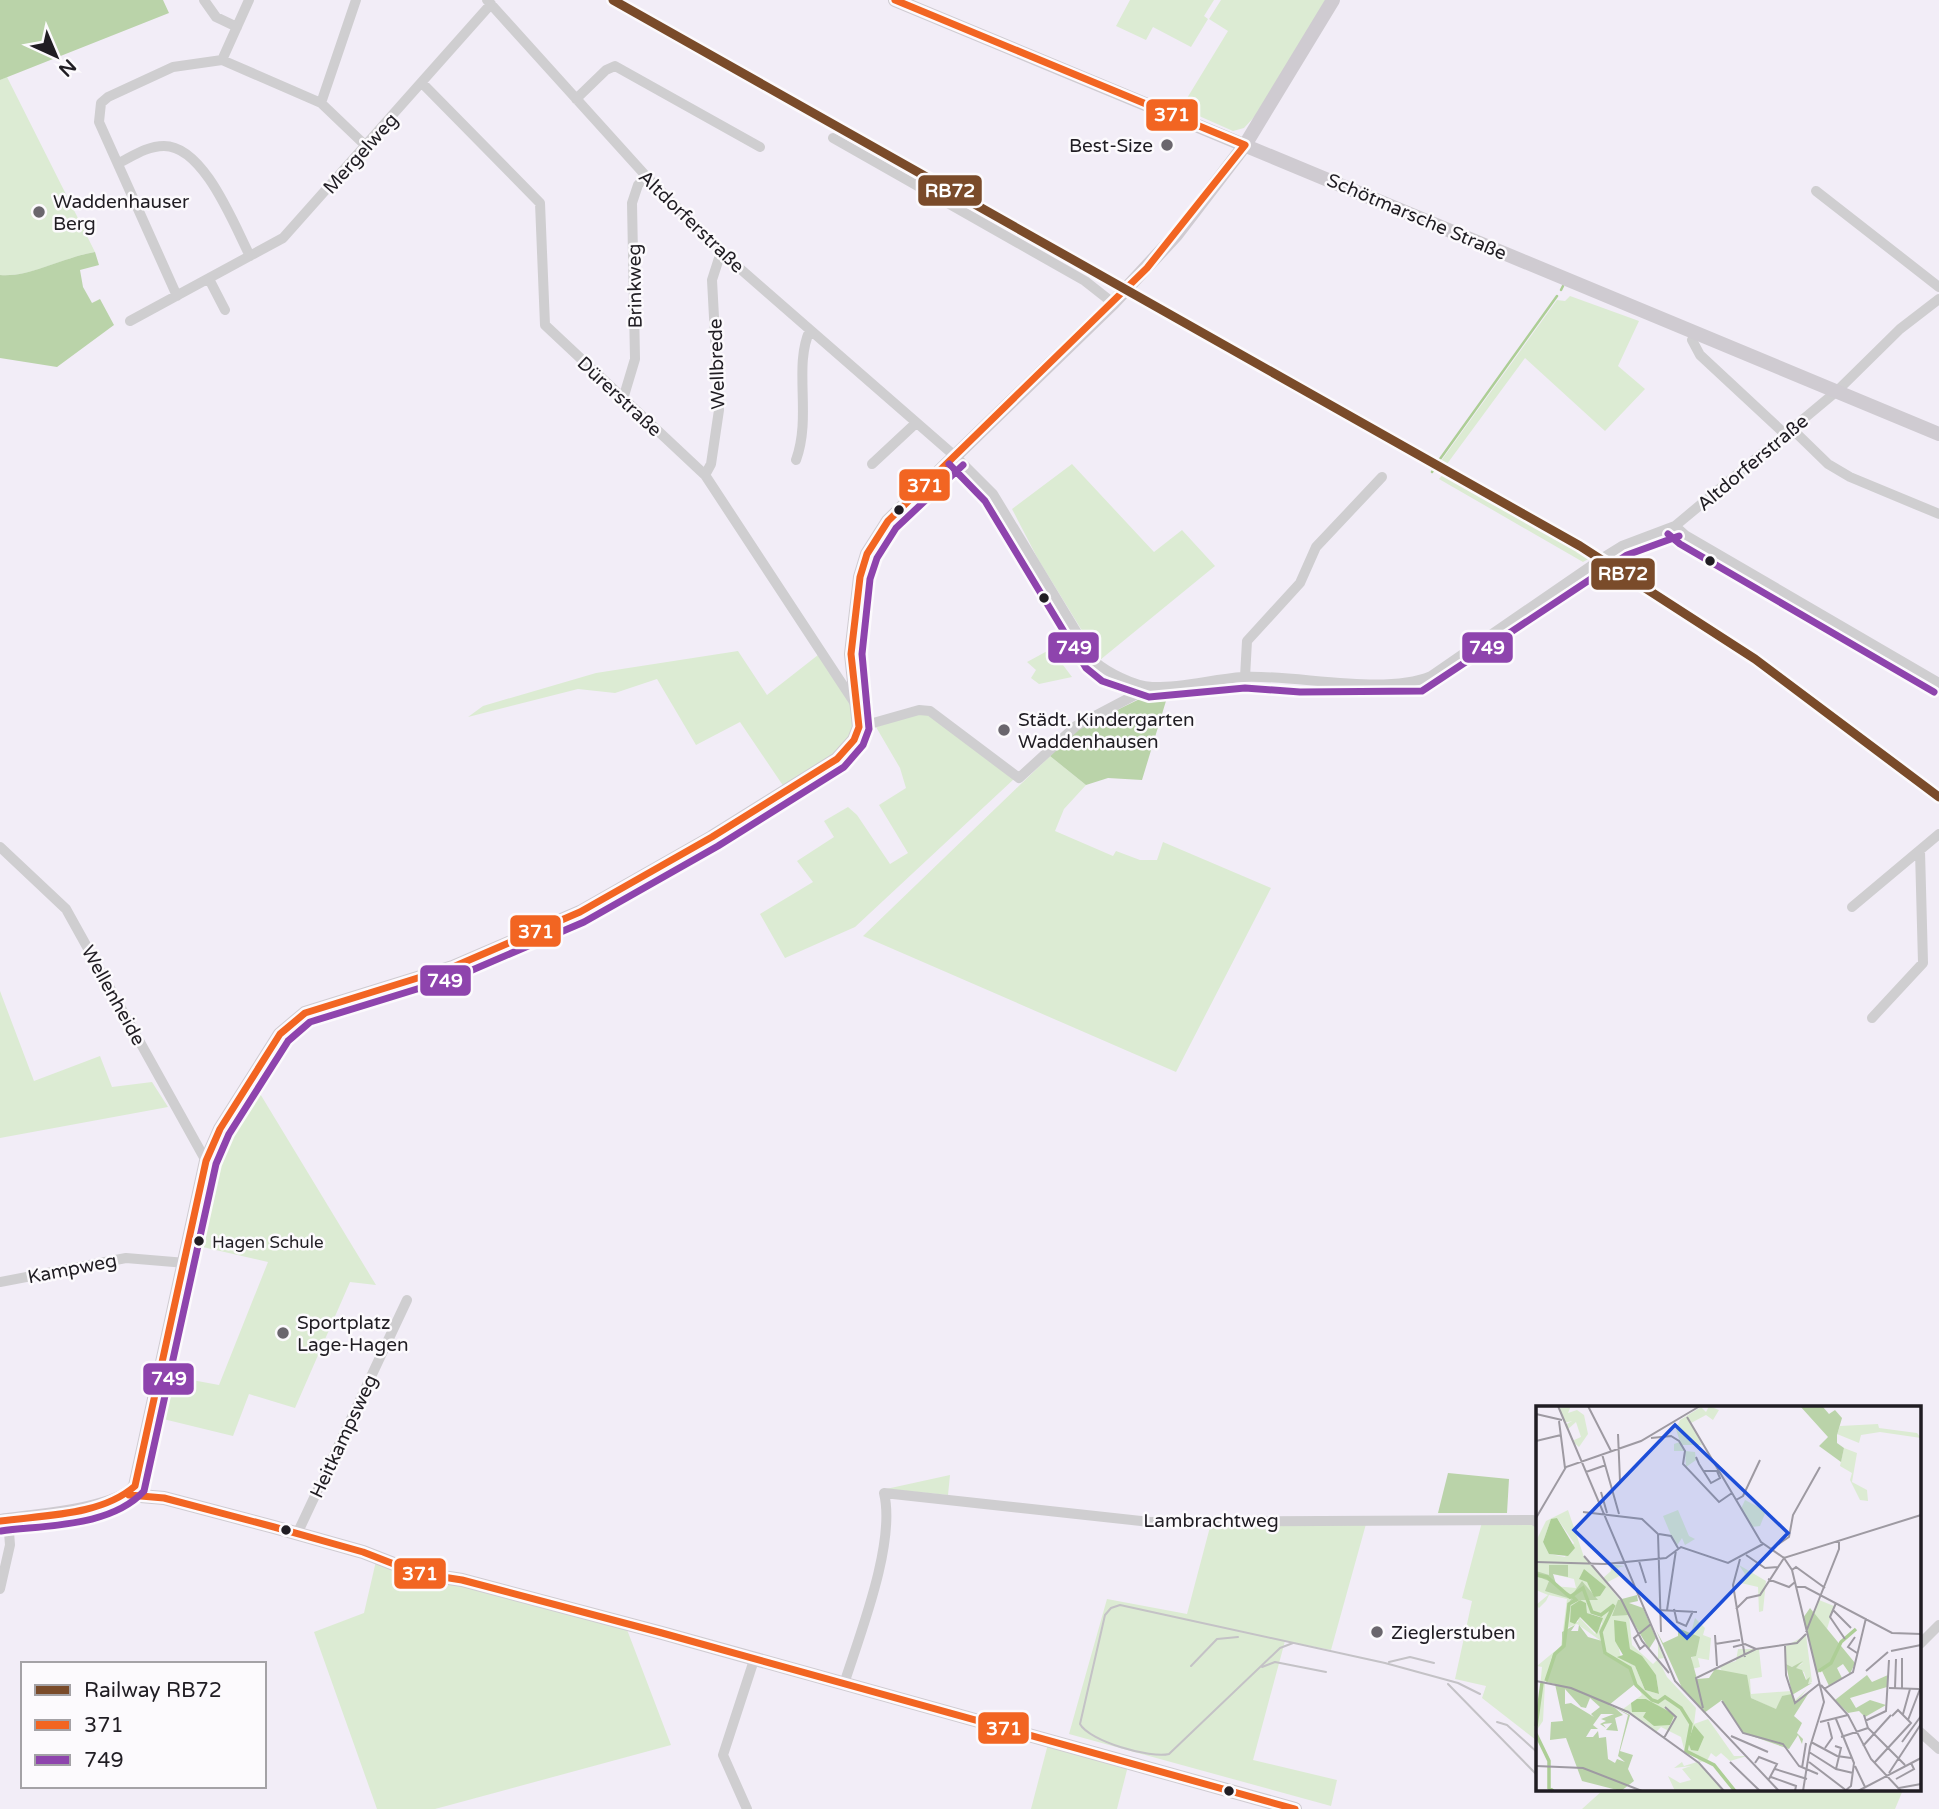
<svg xmlns="http://www.w3.org/2000/svg" width="1939" height="1809" font-family="'Varela Round',sans-serif">
<style>
.green{fill:#dcebd3}
.forest{fill:#bad3a9}
.lines{fill:none;stroke-linecap:round;stroke-linejoin:round}
.stream{stroke:#adce96;stroke-width:2.5}
.minor{stroke:#cfced0;stroke-width:10}
.major{stroke:#cfcbd1;stroke-width:14}
.tram{stroke:#c4c2c6;stroke-width:2}
.bus-1-casing{stroke:#fcfafd;stroke-width:12}
.bus-2-casing{stroke:#fcfafd;stroke-width:12}
.bus-1{stroke:#f26522;stroke-width:7}
.bus-2{stroke:#8e44ad;stroke-width:7}
.rail-1-casing{stroke:#fcfafd;stroke-width:14}
.rail-1{stroke:#7a4b2a;stroke-width:9}
.poi-dot{fill:#6a666d;stroke:#fcfafd;stroke-width:2.5}
.bus-dot{fill:#201d23;stroke:#fcfafd;stroke-width:2.5}
.labels{text-anchor:middle;stroke-width:5;stroke-linejoin:round;paint-order:stroke}
.bus-label{font-size:17px;fill:#201d23;stroke:#fcfafd;text-anchor:start}
.poi-label{font-size:19px;fill:#201d23;stroke:#fcfafd;text-anchor:start}
.street-label{font-size:19px;fill:#201d23;stroke:#fcfafd}
.inset-river{fill:none;stroke:#adce96;stroke-width:3.5}
.inset-road{fill:none;stroke:#9e9aa2;stroke-width:2}
.view{fill:#1d4ed8;fill-opacity:0.15;stroke:#1d4ed8;stroke-width:3.5}
.inset-edge{fill:none;stroke:#201d23;stroke-width:3.5}
.line-badge{stroke:#fcfafd;stroke-width:2.5}
.badge-label{font-size:19px;text-anchor:middle;font-weight:bold;fill:#fff}
</style>
<rect width="100%" height="100%" fill="#f2edf7"/>
<path class="green" d="M 1130,0 L 1214,0 L 1204,16 L 1208,19 L 1191,47 L 1153,27 L 1146,40 L 1116,26 Z
M 1221,0 L 1328,0 L 1257,114 L 1244,128 L 1233,131 L 1181,108 L 1228,31 L 1209,19 Z
M 7,77 L 95,252 C 64,257 29,278 0,275 L 0,80 Z
M 1570,296 L 1639,321 L 1618,366 L 1645,389 L 1605,431 L 1525,358 L 1447,464 L 1441,461 L 1557,300 L 1565,301 Z
M 1072,464 L 1154,552 L 1182,530 L 1215,566 L 1100,660 L 1038,559 L 1012,509 Z
M 1445,472 L 1577,549 L 1590,558 L 1583,562 L 1439,479 Z
M 1051,649 L 1072,677 L 1039,684 L 1031,678 L 1036,670 L 1027,662 Z
M 738,651 L 767,695 L 818,655 L 851,705 L 856,726 L 835,756 L 784,787 L 740,722 L 696,745 L 657,679 L 615,693 L 578,689 L 468,717 L 483,706 L 596,673 Z
M 919,713 L 929,715 L 1014,779 L 855,927 L 785,958 L 760,914 L 813,882 L 797,861 L 834,837 L 824,821 L 848,807 L 857,815 L 890,864 L 908,853 L 879,805 L 906,788 L 900,768 L 876,727 Z
M 1050,756 L 1086,785 L 1064,809 L 1055,831 L 1113,856 L 1116,851 L 1140,860 L 1157,860 L 1163,842 L 1271,888 L 1176,1072 L 863,936 Z
M 0,991 L 34,1081 L 100,1056 L 112,1087 L 152,1082 L 168,1107 L 0,1138 Z
M 253,1082 L 376,1285 L 350,1282 L 295,1408 L 249,1394 L 233,1436 L 155,1417 L 165,1375 L 219,1385 L 268,1262 L 194,1245 L 208,1172 L 224,1130 Z
M 950,1475 L 948,1495 L 886,1489 Z
M 1482,1522 L 1532,1522 L 1538,1527 L 1536,1740 L 1482,1698 L 1486,1686 L 1455,1679 L 1472,1601 L 1462,1598 Z
M 1366,1524 L 1331,1650 L 1285,1641 L 1253,1760 L 1337,1780 L 1331,1806 L 1069,1734 L 1107,1599 L 1187,1614 L 1210,1527 Z
M 376,1561 L 626,1627 L 671,1745 L 435,1809 L 377,1809 L 314,1632 L 364,1613 Z
M 1048,1744 L 1128,1766 L 1117,1809 L 1031,1809 Z
M 1603,1790 L 1903,1790 L 1895,1809 L 1582,1809 Z"/>
<path class="forest" d="M 0,0 L 163,0 L 169,13 L 0,80 Z
M 95,252 L 99,265 L 80,270 L 83,287 L 92,303 L 100,299 L 114,325 L 57,367 L 0,358 L 0,275 C 28,278 64,257 95,252 Z
M 1156,691 L 1169,691 L 1142,780 L 1108,778 L 1086,785 L 1050,756 L 1076,730 Z
M 1448,1473 L 1509,1479 L 1507,1513 L 1438,1513 Z"/>
<g class="lines">
<path class="stream" d="M 1561,290 L 1563,286
M 1440,459 L 1557,296
M 1432,472 L 1436,466"/>
<path class="minor" d="M 204,0 L 216,17 L 237,27
M 487,0 L 646,176 L 721,252 L 956,457 L 993,494 L 1094,661 C 1107,672 1133,686 1152,687 C 1182,688 1213,679 1243,677 C 1295,674 1383,696 1431,676 L 1601,559 L 1622,546 L 1675,526 L 1837,391 L 1900,329 L 1939,299
M 222,60 L 249,0
M 422,83 L 540,203 L 545,325 L 705,475 L 856,705
M 576,99 L 606,70 L 615,66 L 760,147
M 321,103 L 356,0
M 833,138 L 1085,281 L 1113,303
M 119,163 C 133,156 147,146 164,146 C 204,146 234,225 250,256
M 1816,191 L 1939,287
M 209,279 L 225,310
M 177,296 L 99,122 L 101,103 L 108,97 L 173,67 L 222,60 L 321,103 L 366,146
M 130,321 L 283,238 L 491,4
M 1692,340 L 1700,355 L 1785,434
M 623,399 L 635,359 L 632,203 L 638,185 L 646,176
M 1792,429 L 1828,464 L 1850,477 L 1939,514
M 796,460 C 812,416 793,366 810,330
M 872,464 L 916,423
M 705,475 L 711,464 L 719,410 L 712,280 L 721,252
M 1675,526 L 1685,535 L 1939,683
M 1245,677 L 1247,641 L 1300,583 L 1316,547 L 1382,477
M 859,727 L 919,710 L 930,711 L 1019,778 L 1076,726 L 1150,687
M 0,847 L 66,909 L 206,1161
M 1852,907 L 1939,834
M 1872,1018 L 1923,963 L 1920,851
M 0,1282 L 126,1258 L 186,1263
M 297,1534 L 407,1300
M 0,1589 L 10,1545 L 8,1519
M 1920,1644 L 1939,1625
M 844,1684 C 860,1634 896,1543 884,1493 L 1150,1522 L 1533,1520 L 1538,1523
M 1920,1732 L 1939,1749
M 747,1809 L 723,1755 L 754,1660"/>
<path class="major" d="M 895,0 L 1939,434
M 129,1495 L 164,1498 L 274,1527 L 363,1552 L 417,1573 L 462,1580 L 662,1633 L 1295,1809
M 0,1521 C 31,1516 118,1511 135,1486 L 206,1161 L 220,1129 L 280,1034 L 305,1013 L 453,967 L 580,912 L 712,837 L 837,759 L 854,740 L 859,727 L 851,654 L 860,577 L 867,554 L 888,521 L 1113,303 L 1176,235 L 1245,145 L 1333,0"/>
<path class="tram" d="M 1293,1643 L 1280,1648 L 1169,1754 C 1151,1759 1089,1741 1080,1724 L 1105,1615 L 1111,1608 L 1120,1605 L 1385,1663 L 1458,1683 L 1480,1694
M 1389,1662 L 1410,1657 L 1434,1663
M 1191,1666 L 1217,1639 L 1238,1637
M 1262,1667 L 1275,1662 L 1326,1672
M 1448,1684 L 1536,1774
M 1497,1722 L 1507,1725 L 1538,1753"/>
<g class="bus-1-casing">
<path id="bus-1" d="M 129,1495 L 164,1498 L 274,1527 L 363,1552 L 417,1573 L 462,1580 L 662,1633 L 1295,1809
M 0,1521 C 43,1515 101,1516 135,1486 L 206,1161 L 220,1129 L 280,1034 L 305,1013 L 453,967 L 580,912 L 712,837 L 837,759 L 854,740 L 859,727 L 851,654 L 860,577 L 867,554 L 888,521 L 1147,268 L 1245,145 L 895,0"/>
</g>
<g class="bus-2-casing">
<path id="bus-2" d="M 949,464 L 985,501 L 1086,668 L 1102,681 L 1149,697 L 1245,688 L 1300,692 L 1422,691 L 1627,555 L 1679,536
M 1668,534 L 1680,544 L 1934,692
M 1,1531 C 46,1525 111,1527 144,1491 L 216,1164 L 229,1134 L 288,1041 L 310,1022 L 456,977 L 584,922 L 718,846 L 844,767 L 863,745 L 869,729 L 862,654 L 870,579 L 877,558 L 896,528 L 963,465"/>
</g>
<use href="#bus-1" class="bus-1"/>
<use href="#bus-2" class="bus-2"/>
<g class="rail-1-casing">
<path id="rail-1" d="M 613,0 L 1580,546 L 1755,659 L 1939,797"/>
</g>
<use href="#rail-1" class="rail-1"/>
</g>
<g class="poi-dot">
<circle cx="1167" cy="145" r="7"/>
<circle cx="39" cy="212" r="7"/>
<circle cx="1004" cy="730" r="7"/>
<circle cx="283" cy="1333" r="7"/>
<circle cx="1377" cy="1632" r="7"/>
</g>
<g class="bus-dot">
<circle cx="899" cy="510" r="6"/>
<circle cx="1710" cy="561" r="6"/>
<circle cx="1044" cy="598" r="6"/>
<circle cx="199" cy="1241" r="6"/>
<circle cx="286" cy="1530" r="6"/>
<circle cx="1229" cy="1791" r="6"/>
</g>
<g class="labels">
<g class="bus-label">
<text x="212" y="1248">Hagen Schule</text>
</g>
<g class="poi-label">
<text x="1153" y="152" text-anchor="end">Best-Size</text>
<text x="53" y="208">Waddenhauser<tspan x="53" dy="22">Berg</tspan></text>
<text x="1018" y="726">Städt. Kindergarten<tspan x="1018" dy="22">Waddenhausen</tspan></text>
<text x="297" y="1329">Sportplatz<tspan x="297" dy="22">Lage-Hagen</tspan></text>
<text x="1391" y="1639">Zieglerstuben</text>
</g>
<g class="street-label">
<text transform="translate(360 153) rotate(-48)" y="7">Mergelweg</text>
<text transform="translate(1417 216) rotate(23)" y="7">Schötmarsche Straße</text>
<text transform="translate(692 221) rotate(44)" y="7">Altdorferstraße</text>
<text transform="translate(634 286) rotate(-91)" y="7">Brinkweg</text>
<text transform="translate(716 364) rotate(-92)" y="7">Wellbrede</text>
<text transform="translate(620 396) rotate(43)" y="7">Dürerstraße</text>
<text transform="translate(1752 462) rotate(-40)" y="7">Altdorferstraße</text>
<text transform="translate(114 995) rotate(61)" y="7">Wellenheide</text>
<text transform="translate(72 1268) rotate(-11)" y="7">Kampweg</text>
<text transform="translate(343 1436) rotate(-65)" y="7">Heitkampsweg</text>
<text x="1211" y="1527">Lambrachtweg</text>
</g>
</g>
<g transform="translate(1536 1406)">
<rect width="385" height="385" fill="#f2edf7"/>
<path d="M 35,0 L 32,7 L 41,4 L 48,9 L 52,28 L 43,41 L 36,35 L 45,31 L 40,16 L 31,24 L 29,19 L 36,15 L 28,17 L 23,2 ZM 173,0 L 183,4 L 177,14 L 170,9 L 155,17 L 166,39 L 146,39 L 149,45 L 159,46 L 160,54 L 150,61 L 149,45 L 138,45 L 138,38 L 144,36 L 140,23 L 144,14 L 165,1 L 170,6 ZM 342,18 L 343,22 L 381,27 L 385,32 L 344,26 L 325,29 L 323,37 L 301,28 L 304,20 ZM 308,42 L 321,47 L 316,76 L 331,84 L 332,95 L 324,94 L 314,74 L 316,67 L 304,60 ZM 209,94 L 230,105 L 224,120 L 216,121 L 205,103 ZM 32,104 L 48,151 L 67,172 L 75,165 L 74,158 L 88,160 L 81,162 L 87,168 L 70,177 L 83,193 L 81,209 L 93,209 L 96,239 L 117,258 L 122,253 L 122,237 L 128,252 L 122,253 L 131,271 L 160,302 L 158,318 L 172,313 L 198,350 L 211,350 L 194,355 L 185,347 L 180,351 L 175,347 L 171,355 L 163,356 L 161,349 L 149,347 L 145,331 L 125,321 L 120,326 L 87,303 L 106,289 L 96,270 L 69,252 L 65,235 L 41,218 L 31,222 L 30,230 L 9,277 L 7,315 L 0,325 L 6,261 L 1,260 L 25,240 L 31,193 L 13,189 L 10,195 L 3,202 L 0,199 L 12,189 L 0,184 L 0,135 L 10,115 ZM 21,112 L 38,137 L 29,151 L 14,148 L 7,136 L 14,116 ZM 17,168 L 38,173 L 40,182 L 18,180 ZM 44,194 L 50,197 L 51,207 L 65,211 L 66,218 L 59,228 L 43,211 L 42,216 L 36,216 L 35,201 ZM 89,220 L 94,243 L 120,269 L 123,288 L 109,284 L 99,260 L 85,252 L 79,225 ZM 110,293 L 130,306 L 118,320 L 110,306 L 100,306 ZM 142,104 L 153,130 L 159,133 L 149,139 L 146,132 L 140,141 L 127,110 ZM 203,159 L 230,175 L 227,205 L 223,206 L 222,181 L 205,177 L 209,168 ZM 283,194 L 298,200 L 291,223 L 277,208 ZM 159,212 L 169,222 L 167,229 L 175,232 L 173,254 L 162,252 L 164,261 L 156,263 L 155,227 ZM 270,229 L 276,276 L 272,278 L 268,266 L 259,262 L 267,257 L 256,261 L 250,258 L 250,240 ZM 202,243 L 223,243 L 226,271 L 214,273 L 215,288 L 255,285 L 259,294 L 271,283 L 260,297 L 246,290 L 241,304 L 215,292 L 210,270 L 186,265 L 183,260 L 200,255 ZM 146,356 L 148,360 L 161,356 L 188,385 L 139,385 L 132,370 L 144,377 L 155,374 L 146,363 L 155,360 L 138,362 Z" fill="#dcebd3" fill-rule="evenodd"/>
<path d="M 264,0 L 287,1 L 293,8 L 299,4 L 306,12 L 301,29 L 301,37 L 308,42 L 305,56 L 283,40 L 292,31 ZM 13,159 L 32,159 L 32,171 L 17,168 L 21,181 L 36,189 L 46,175 L 62,194 L 44,194 L 32,199 L 35,193 L 9,185 L 13,175 L 0,170 L 0,165 L 13,169 ZM 101,189 L 102,195 L 93,197 L 107,202 L 120,232 L 113,243 L 93,209 L 76,210 L 82,194 ZM 274,202 L 319,257 L 314,268 L 307,258 L 301,262 L 306,272 L 293,280 L 286,265 L 281,267 L 267,212 ZM 39,219 L 35,225 L 42,225 L 43,219 L 52,231 L 66,235 L 68,248 L 93,262 L 99,278 L 73,299 L 94,309 L 84,345 L 97,349 L 92,363 L 98,375 L 85,385 L 46,375 L 30,332 L 14,334 L 15,316 L 27,315 L 19,278 L 10,276 L 17,248 L 26,239 L 26,226 ZM 29,283 L 45,301 L 50,302 L 54,292 L 64,301 L 55,308 L 58,311 L 35,297 L 29,298 ZM 79,302 L 92,309 L 82,350 L 89,356 L 81,353 L 79,357 L 72,353 L 70,331 L 63,332 L 62,325 L 57,331 L 50,331 L 55,323 L 62,323 L 57,319 L 65,308 L 78,308 L 65,313 L 70,315 L 64,318 L 70,322 L 67,318 L 76,317 L 70,324 L 82,325 L 79,312 L 87,309 ZM 142,222 L 164,231 L 160,250 L 155,251 L 161,273 L 173,272 L 179,263 L 211,269 L 215,292 L 240,303 L 246,290 L 256,288 L 250,258 L 256,261 L 267,255 L 260,262 L 266,264 L 270,274 L 274,271 L 272,278 L 276,277 L 256,289 L 260,297 L 274,285 L 258,310 L 266,317 L 261,327 L 267,333 L 266,338 L 262,329 L 253,343 L 207,327 L 186,294 L 168,307 L 146,282 L 120,224 L 127,237 L 142,230 ZM 331,269 L 336,276 L 352,269 L 351,281 L 314,292 L 320,302 L 334,294 L 350,299 L 329,311 L 323,305 L 312,307 L 299,294 Z" fill="#bad3a9" fill-rule="evenodd"/>
<path d="M 21,112 L 39,142 L 32,150 L 13,148 L 7,136 L 15,113 ZM 48,163 L 70,181 L 64,190 L 58,191 L 51,176 L 43,173 ZM 44,194 L 50,197 L 51,207 L 67,212 L 61,228 L 44,211 L 39,218 L 34,216 L 35,200 ZM 78,214 L 90,216 L 94,243 L 106,250 L 120,269 L 123,288 L 109,284 L 99,260 L 81,251 L 87,249 L 79,235 ZM 101,293 L 110,293 L 134,306 L 138,310 L 134,319 L 118,320 L 107,311 L 110,306 L 96,306 L 95,297 ZM 158,319 L 168,331 L 162,345 L 155,344 L 152,336 Z" fill="#adce96"/>
<path class="inset-river" d="M 0,169 L 11,171 L 34,191 L 47,182 L 56,206 L 65,209 L 78,199 L 65,226 L 69,247 L 94,262 L 100,279 L 116,294 L 122,296 L 129,291 L 145,302 L 155,318 L 150,345 L 178,359 L 199,385M 283,265 L 295,257 L 305,236 L 320,223M 10,275 L 19,248 L 28,240 L 33,198 L 40,194 L 36,190M 0,320 L 6,277M 0,328 L 13,355 L 13,382 L 17,385"/>
<path class="inset-road" d="M 22,0 L 139,275 L 243,385M 52,0 L 75,45M 0,8 L 26,14M 151,11 L 225,136 L 248,152 L 385,109M 23,15 L 29,62M 82,28 L 84,75M 115,32 L 135,30 L 143,35 L 149,45 L 147,58 L 183,96 L 196,87M 0,35 L 25,29M 66,48 L 83,108M 160,51 L 163,58 L 175,77 L 184,72 L 181,65 L 168,65M 50,66 L 70,59M 65,86 L 71,107M 385,87 L 385,120M 200,94 L 207,90 L 224,54M 47,106 L 106,113 L 122,128 L 125,226M 0,112 L 30,61 L 105,35 L 164,0M 123,128 L 135,130 L 142,142M 235,143 L 253,131 L 257,109 L 284,61M 210,149 L 229,162 L 242,161M 48,150 L 85,193 L 106,235 L 133,267M 204,153 L 197,179 L 209,251M 103,155 L 110,177M 0,156 L 69,158 L 130,152 L 145,141 L 192,157 L 227,138M 256,164 L 260,161 L 289,182M 232,173 L 253,181 L 259,176M 260,181 L 269,181 L 356,227 L 385,228M 300,197 L 294,211 L 309,233M 138,203 L 141,216 L 150,220 L 157,205M 200,203 L 211,192 L 224,189 L 248,152 L 256,164 L 288,296 L 274,341 L 267,385M 122,204 L 161,206M 131,204 L 140,144M 297,204 L 315,222M 270,226 L 303,143 L 303,134M 179,229 L 181,260M 319,231 L 312,241 L 321,247M 179,238 L 204,234M 109,239 L 104,243 L 98,232 L 115,218M 249,240 L 250,269 L 259,297 L 283,278M 197,241 L 209,238 L 220,243M 355,245 L 385,239M 330,265 L 352,246M 0,275 L 35,282 L 92,306 L 163,357 L 188,385M 285,279 L 312,309 L 335,353 L 365,385M 353,282 L 383,283M 359,282 L 360,253M 366,282 L 366,252M 288,283 L 317,266 L 330,212M 186,295 L 207,327 L 247,338 L 263,360 L 282,368M 167,302 L 160,272 L 220,243 L 261,237 L 270,228M 367,308 L 374,283M 328,309 L 332,322 L 369,359M 300,313 L 318,357 L 315,380 L 310,384M 372,314 L 384,283M 329,315 L 350,305 L 353,254M 284,316 L 312,309M 195,330 L 232,346M 305,331 L 332,322M 128,332 L 140,311 L 129,301M 275,336 L 301,350 L 315,352M 366,336 L 385,310M 299,340 L 305,342 L 300,363M 327,340 L 355,309M 289,342 L 296,332 L 292,316M 273,346 L 300,363 L 317,367M 194,356 L 224,385M 273,356 L 311,385M 339,356 L 375,317 L 362,304 L 356,310M 219,357 L 223,351 L 241,358 L 233,373M 0,360 L 47,362 L 106,385M 319,360 L 329,381M 266,362 L 270,337M 239,363 L 271,373M 353,367 L 385,318M 235,371 L 260,380 L 259,385M 360,373 L 378,363 L 375,357M 363,382 L 385,378M 322,385 L 385,352"/>
<path class="view" d="M 139,19 L 252,127 L 151,232 L 38,124 Z"/>
<rect width="385" height="385" class="inset-edge"/>
</g>
<g class="line-badge">
<rect x="1145" y="98" width="54" height="34" rx="7" fill="#f26522"/>
<rect x="917" y="174" width="66" height="33" rx="7" fill="#7a4b2a"/>
<rect x="898" y="468" width="53" height="34" rx="7" fill="#f26522"/>
<rect x="1590" y="557" width="66" height="34" rx="7" fill="#7a4b2a"/>
<rect x="1047" y="631" width="53" height="33" rx="7" fill="#8e44ad"/>
<rect x="1461" y="631" width="53" height="33" rx="7" fill="#8e44ad"/>
<rect x="509" y="914" width="53" height="34" rx="7" fill="#f26522"/>
<rect x="419" y="964" width="53" height="33" rx="7" fill="#8e44ad"/>
<rect x="142" y="1362" width="53" height="34" rx="7" fill="#8e44ad"/>
<rect x="393" y="1557" width="54" height="33" rx="7" fill="#f26522"/>
<rect x="977" y="1711" width="53" height="34" rx="7" fill="#f26522"/>
</g>
<g class="badge-label">
<text x="1172" y="121">371</text>
<text x="950" y="197">RB72</text>
<text x="925" y="492">371</text>
<text x="1623" y="580">RB72</text>
<text x="1074" y="654">749</text>
<text x="1487" y="654">749</text>
<text x="536" y="938">371</text>
<text x="445" y="987">749</text>
<text x="169" y="1385">749</text>
<text x="420" y="1580">371</text>
<text x="1004" y="1735">371</text>
</g>
<rect x="21" y="1662" width="245" height="126" fill="#fcfafd" stroke="#a4a2a6" stroke-width="2"/>
<rect x="35" y="1685" width="35" height="10" fill="#7a4b2a" stroke="#a4a2a6" stroke-width="2"/>
<text x="84" y="1697" font-size="21" fill="#201d23">Railway RB72</text>
<rect x="35" y="1720" width="35" height="10" fill="#f26522" stroke="#a4a2a6" stroke-width="2"/>
<text x="84" y="1732" font-size="21" fill="#201d23">371</text>
<rect x="35" y="1755" width="35" height="10" fill="#8e44ad" stroke="#a4a2a6" stroke-width="2"/>
<text x="84" y="1767" font-size="21" fill="#201d23">749</text>
<g transform="translate(56 56) rotate(136)" stroke="#fcfafd" stroke-width="5" paint-order="stroke">
<path d="M0-5L12 26L0 18L-12 26Z" fill="#201d23"/>
<text y="-10" font-size="19" font-weight="bold" text-anchor="middle" fill="#201d23">N</text>
</g>
</svg>
